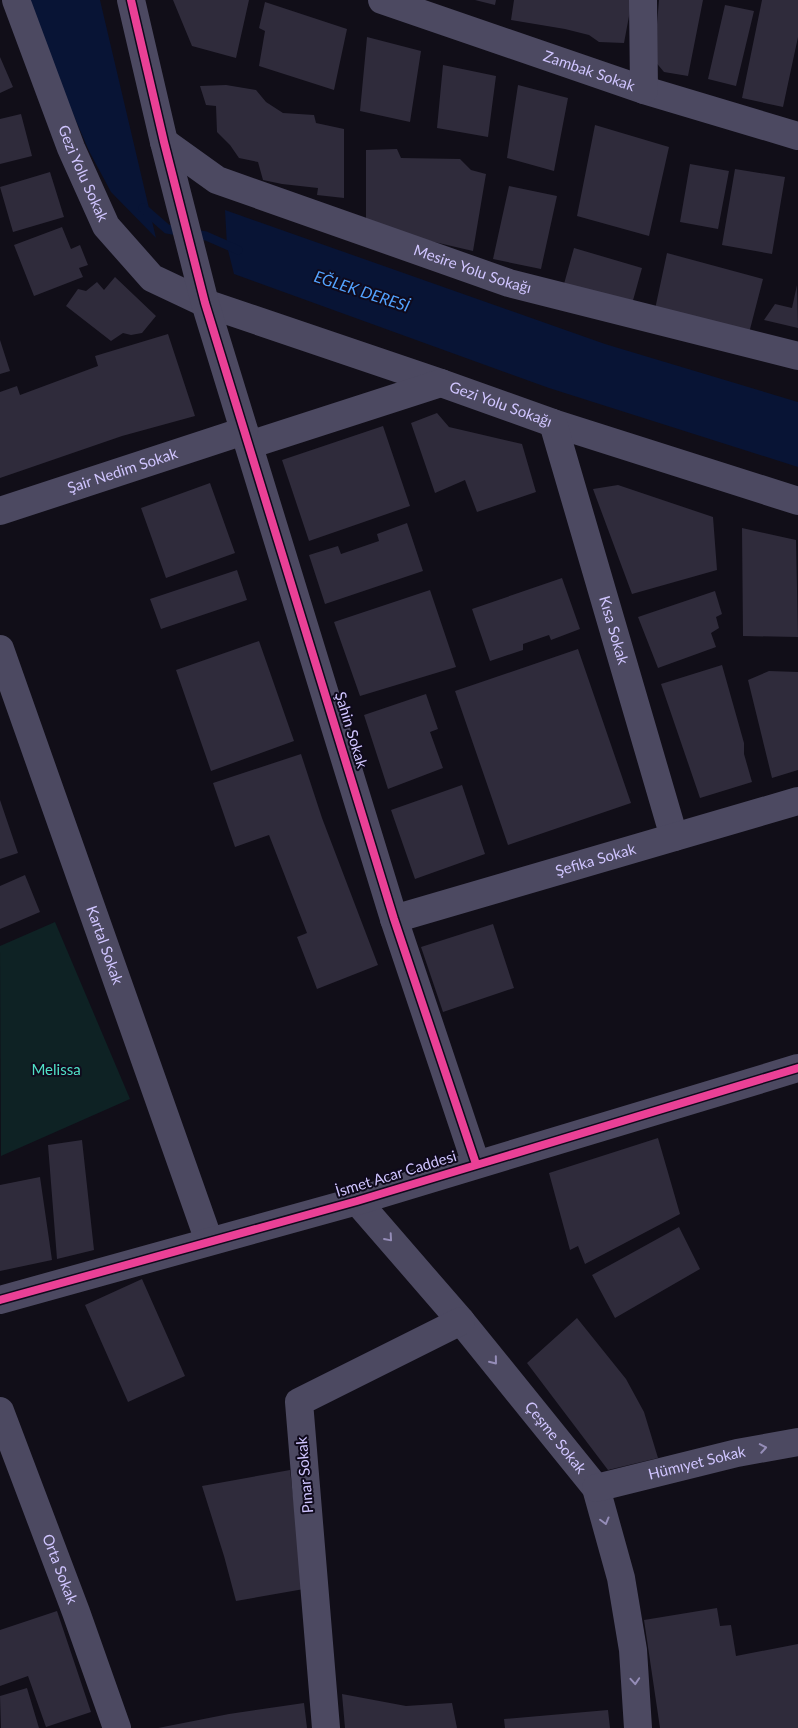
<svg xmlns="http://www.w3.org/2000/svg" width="798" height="1728" font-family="Lato,sans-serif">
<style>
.green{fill:#0e2224}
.water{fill:#081435}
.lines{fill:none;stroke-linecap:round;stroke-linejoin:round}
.stream{stroke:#081435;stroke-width:9}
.building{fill:#2f2b3b}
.minor{stroke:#4c4961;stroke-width:28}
.cycleway-casing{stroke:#0f0a1c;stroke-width:11}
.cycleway{stroke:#ea4096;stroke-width:8}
.oneway{stroke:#958db8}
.labels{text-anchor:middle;stroke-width:4;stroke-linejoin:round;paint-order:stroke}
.street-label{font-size:15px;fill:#d0c5ff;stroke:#0f0a1c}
.park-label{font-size:15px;fill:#50e0c6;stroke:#0f0a1c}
.water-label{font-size:16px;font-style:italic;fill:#53a3ff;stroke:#0f0a1c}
</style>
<rect width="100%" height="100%" fill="#110e18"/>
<path class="green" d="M 55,922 L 130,1099 L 1,1156 L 0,946 Z"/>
<path class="water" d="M 24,0 L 100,0 L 156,238 L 111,192 L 89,151 Z
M 225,210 L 605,344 L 798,402 L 798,467 L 549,388 L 234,274 L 227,246 Z"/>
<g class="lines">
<path class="stream" d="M 143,208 L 167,229 L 206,236 L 238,250"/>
</g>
<path class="building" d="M 173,0 L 249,0 L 236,58 L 192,46 Z
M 475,0 L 496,0 L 495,5 Z
M 514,0 L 632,0 L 624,43 L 599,42 L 589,35 L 565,29 L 511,20 Z
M 659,0 L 703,0 L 688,76 L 664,72 L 654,60 Z
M 762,0 L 798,0 L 798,37 L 783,107 L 742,98 Z
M 265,2 L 347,29 L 334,90 L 259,66 L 265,31 L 259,28 Z
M 725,5 L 754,11 L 736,86 L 708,79 Z
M 367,37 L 421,51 L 410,122 L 360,111 Z
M 0,57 L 13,87 L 0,93 Z
M 443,65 L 496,76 L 488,137 L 437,128 Z
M 226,85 L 256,90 L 266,102 L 283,113 L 314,115 L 316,123 L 344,129 L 344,198 L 317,195 L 318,188 L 282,184 L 263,180 L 258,162 L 239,158 L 230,145 L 217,132 L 216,106 L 206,105 L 200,86 Z
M 518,85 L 568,98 L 554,171 L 507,158 Z
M 21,114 L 32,156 L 0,164 L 0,119 Z
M 595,125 L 669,147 L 649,236 L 577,216 Z
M 397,149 L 401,158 L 460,159 L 471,170 L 486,174 L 473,251 L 430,241 L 366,221 L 366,150 Z
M 690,164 L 729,171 L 718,229 L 680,222 Z
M 735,169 L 785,177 L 772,254 L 722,245 Z
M 50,172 L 64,217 L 13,232 L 0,187 Z
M 509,186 L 557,196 L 541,269 L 493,259 Z
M 62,227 L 71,249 L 80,245 L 88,265 L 79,268 L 83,277 L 34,296 L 14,245 Z
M 574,248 L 642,268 L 632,304 L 564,284 Z
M 667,253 L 763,279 L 748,337 L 654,314 Z
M 115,277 L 156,316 L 142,333 L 131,335 L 123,333 L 111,341 L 66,306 L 78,289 L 86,291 L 97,282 L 104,290 Z
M 797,285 L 798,328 L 764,320 L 775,304 L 792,308 Z
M 168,334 L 195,416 L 122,436 L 0,478 L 0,392 L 17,386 L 20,395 L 98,366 L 95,356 Z
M 0,340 L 10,371 L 0,374 Z
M 437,413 L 449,427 L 522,444 L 536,492 L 477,512 L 465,480 L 435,493 L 411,423 Z
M 383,426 L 410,506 L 309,541 L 282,460 Z
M 210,483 L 235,553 L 166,578 L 141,508 Z
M 618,485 L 713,517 L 717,570 L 632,594 L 593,489 Z
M 407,523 L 423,571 L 325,604 L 309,555 L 338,546 L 341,554 L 379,541 L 377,534 Z
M 742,528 L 796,540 L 798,637 L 743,636 Z
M 237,570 L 247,600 L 161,629 L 150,599 Z
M 562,578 L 580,629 L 551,640 L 549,635 L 523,644 L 523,650 L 490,661 L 472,609 Z
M 430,590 L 456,667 L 360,696 L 334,622 Z
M 715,591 L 722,614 L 716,617 L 719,628 L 711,633 L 716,647 L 658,668 L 638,617 Z
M 259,641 L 294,741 L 211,771 L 176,670 Z
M 578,649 L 631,803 L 508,845 L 455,691 Z
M 722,665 L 744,743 L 744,754 L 752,782 L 700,798 L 661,684 Z
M 769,671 L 798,672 L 798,770 L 772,778 L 748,680 Z
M 426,694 L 438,729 L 430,732 L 443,768 L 388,789 L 364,715 Z
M 301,754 L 322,818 L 378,965 L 317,989 L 297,937 L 307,933 L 269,835 L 235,847 L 213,783 Z
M 462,785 L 485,854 L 415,879 L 391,810 Z
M 0,800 L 18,853 L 0,859 Z
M 25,875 L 40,912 L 0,929 L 0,886 Z
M 493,924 L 514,988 L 443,1012 L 421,947 Z
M 658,1138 L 680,1214 L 585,1264 L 578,1246 L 570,1250 L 549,1173 Z
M 82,1140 L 94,1250 L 57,1259 L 48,1145 Z
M 40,1177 L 52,1260 L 0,1271 L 0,1185 Z
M 679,1227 L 700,1269 L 615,1318 L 592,1275 Z
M 142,1279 L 185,1376 L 128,1402 L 85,1305 Z
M 577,1318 L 626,1379 L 644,1412 L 658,1458 L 608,1470 L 527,1363 Z
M 290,1470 L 304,1589 L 236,1601 L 224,1556 L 202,1486 Z
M 717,1608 L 720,1626 L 731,1625 L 736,1656 L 798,1644 L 798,1728 L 660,1728 L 644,1620 Z
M 57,1611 L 91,1712 L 46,1727 L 28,1676 L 0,1686 L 0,1630 Z
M 27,1688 L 39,1728 L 1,1728 L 0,1696 Z
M 342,1694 L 406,1706 L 452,1703 L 457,1728 L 345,1728 Z
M 304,1703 L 307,1728 L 158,1728 L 229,1714 Z
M 608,1710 L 610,1728 L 505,1728 L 504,1719 Z"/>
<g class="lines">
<g class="minor">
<path id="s1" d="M 16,0 L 71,148 L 106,226 L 152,278 L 205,303 L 441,383 L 553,423 L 798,501"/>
<path d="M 131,0 L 164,142 L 205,303 L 394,919 L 476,1164"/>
<path id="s2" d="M 382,0 L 644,90 L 798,136"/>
<path d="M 643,0 L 644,90"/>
<path id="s3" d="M 164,142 L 217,180 L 509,283 L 798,356"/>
<path id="s4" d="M 553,423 L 674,837"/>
<path d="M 249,445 L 441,383"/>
<path id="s5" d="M 0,511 L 244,431"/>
<path id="s6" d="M 0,649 L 209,1241"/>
<path id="s7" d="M 394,919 L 798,801"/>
<path id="s8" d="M 357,1201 L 461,1321 L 596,1488 L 621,1578 L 633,1650 L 638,1728"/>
<path d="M 0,1300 L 357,1201 L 798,1068"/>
<path id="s9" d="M 0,1411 L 76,1612 L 117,1728"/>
<path id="s10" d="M 596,1488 L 737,1453 L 798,1442"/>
<path d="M 326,1728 L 299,1402 L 461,1321"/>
</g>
<g class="cycleway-casing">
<path id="cycleway" d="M 131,0 L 164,142 L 205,303 L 394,919 L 476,1164
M 0,1300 L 357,1201 L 798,1068"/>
</g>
<use href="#cycleway" class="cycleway"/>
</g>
<defs><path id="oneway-chevron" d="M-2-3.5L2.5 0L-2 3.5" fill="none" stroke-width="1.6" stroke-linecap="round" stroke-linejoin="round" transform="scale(1.25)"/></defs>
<g class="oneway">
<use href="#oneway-chevron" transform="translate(389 1238) rotate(49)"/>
<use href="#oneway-chevron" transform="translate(494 1361) rotate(51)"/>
<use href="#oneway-chevron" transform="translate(763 1448) rotate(-10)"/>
<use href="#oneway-chevron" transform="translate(605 1521) rotate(75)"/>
<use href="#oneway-chevron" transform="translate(635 1681) rotate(86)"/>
</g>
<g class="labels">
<g class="street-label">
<text dy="5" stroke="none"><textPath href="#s2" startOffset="219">Zambak Sokak</textPath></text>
<text dy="5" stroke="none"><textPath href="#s1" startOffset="186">Gezi Yolu Sokak</textPath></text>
<text dy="5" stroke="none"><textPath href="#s3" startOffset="336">Mesire Yolu Sokağı</textPath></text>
<text dy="5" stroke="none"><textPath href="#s1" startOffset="684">Gezi Yolu Sokağı</textPath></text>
<text dy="5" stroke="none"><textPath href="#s5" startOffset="129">Şair Nedim Sokak</textPath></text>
<text dy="5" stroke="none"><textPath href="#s4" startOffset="216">Kısa Sokak</textPath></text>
<text transform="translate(351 730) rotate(73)" y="5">Şahin Sokak</text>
<text dy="5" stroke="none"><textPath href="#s7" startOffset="210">Şefika Sokak</textPath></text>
<text dy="5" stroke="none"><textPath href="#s6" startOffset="314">Kartal Sokak</textPath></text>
<text transform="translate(396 1174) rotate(-17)" y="5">İsmet Acar Caddesi</text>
<text dy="5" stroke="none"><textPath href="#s8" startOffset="309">Çeşme Sokak</textPath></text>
<text dy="5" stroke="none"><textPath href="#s10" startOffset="104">Hümıyet Sokak</textPath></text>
<text transform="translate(305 1475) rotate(-95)" y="5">Pınar Sokak</text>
<text dy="5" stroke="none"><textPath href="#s9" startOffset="169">Orta Sokak</textPath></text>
</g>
<g class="park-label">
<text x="56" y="1075">Melissa</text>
</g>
<g class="water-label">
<text transform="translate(362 291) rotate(18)" y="6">EĞLEK DERESİ</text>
</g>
</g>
</svg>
